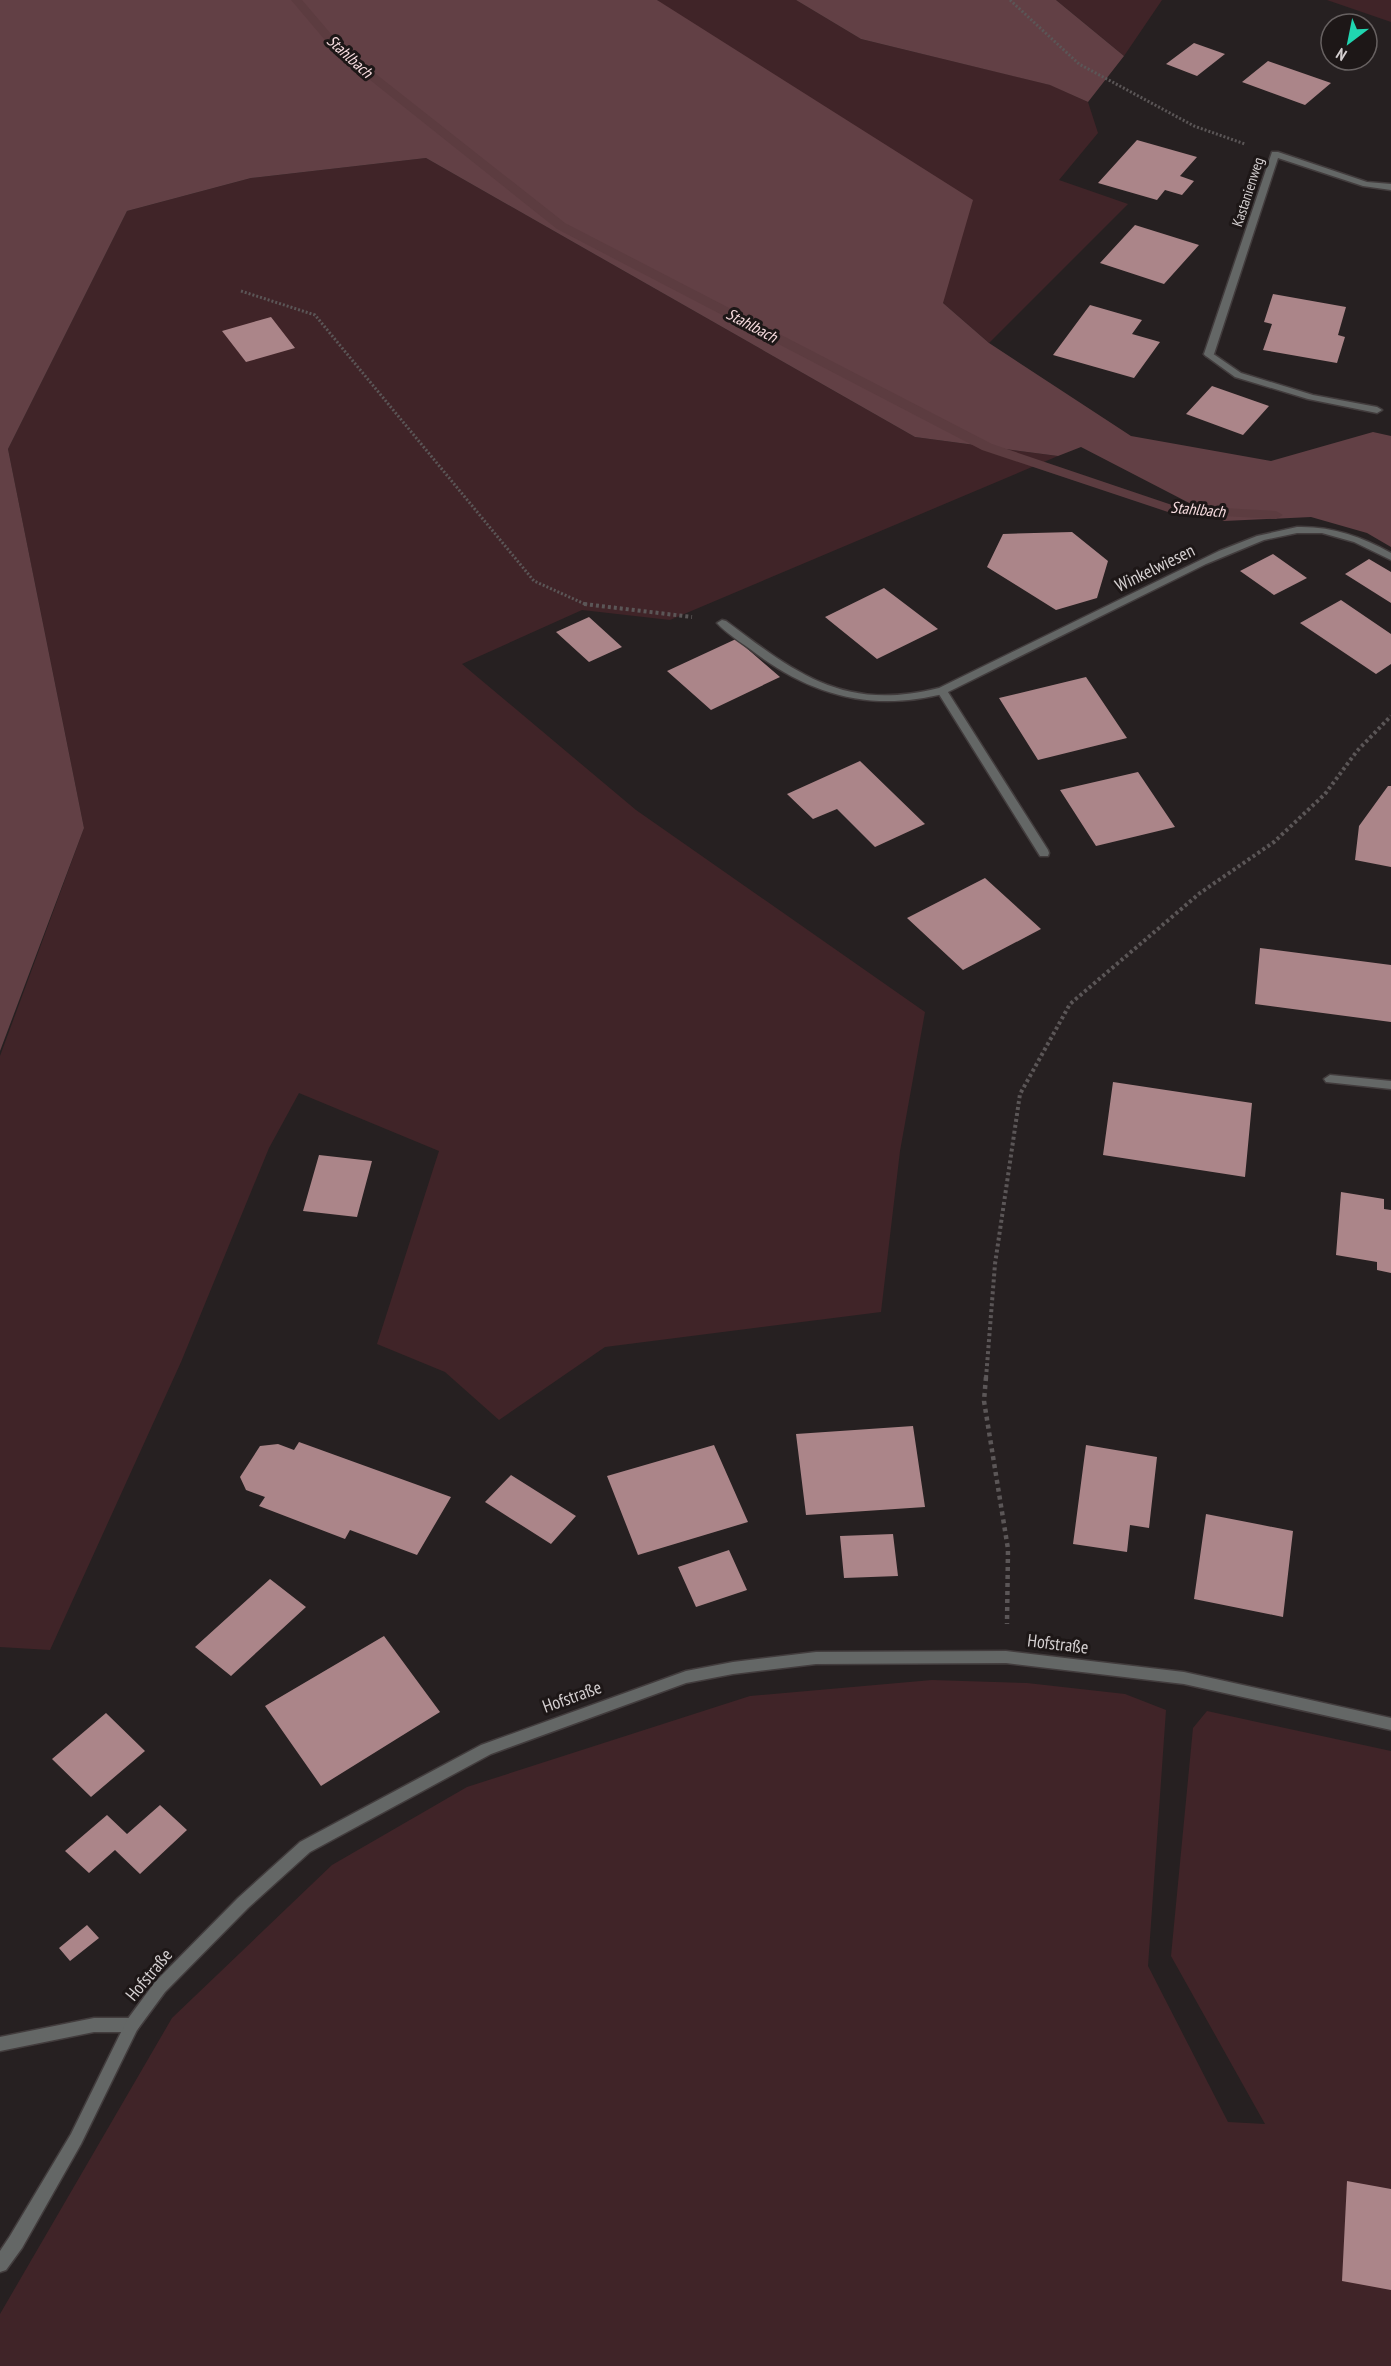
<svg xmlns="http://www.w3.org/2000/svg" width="1391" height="2366" font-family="'PT Sans Narrow',sans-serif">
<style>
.green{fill:#402428}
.forest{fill:#624045}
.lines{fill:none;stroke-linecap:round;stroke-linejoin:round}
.stream{fill:#5c3c40;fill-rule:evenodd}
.building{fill:#ab8589}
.lane-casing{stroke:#423c3d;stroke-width:3}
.street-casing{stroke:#423c3d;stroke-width:3}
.path-far2{stroke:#5b5657;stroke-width:3;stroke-dasharray:2 2;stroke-linecap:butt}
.path-far1{stroke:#5b5657;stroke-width:4;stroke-dasharray:3 3;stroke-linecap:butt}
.path{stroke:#5b5657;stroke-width:4.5;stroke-dasharray:4 4;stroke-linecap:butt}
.lane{fill:#646766;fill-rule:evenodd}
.street{fill:#646766;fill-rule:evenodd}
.labels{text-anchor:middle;stroke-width:6;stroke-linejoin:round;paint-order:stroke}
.far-street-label{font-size:15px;fill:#d5d0d1;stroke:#1d1717}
.far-water-label{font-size:16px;font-style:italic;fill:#f7dcdf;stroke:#1d1717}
.street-label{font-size:18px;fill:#d5d0d1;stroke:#1d1717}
</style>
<rect width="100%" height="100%" fill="#262021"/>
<path class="green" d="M 657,0 L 796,0 L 861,39 L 1051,85 L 1088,102 L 1098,133 L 1059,180 L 1128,204 L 989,343 L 943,303 Z
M 1056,0 L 1162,0 L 1124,56 Z
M 1327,0 L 1391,0 L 1391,22 Z
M 426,158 L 915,437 L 1058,456 L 670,620 L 582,610 L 462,664 L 636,810 L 925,1012 L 900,1151 L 881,1312 L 605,1347 L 499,1420 L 445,1372 L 377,1344 L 439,1151 L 299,1093 L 269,1148 L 181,1362 L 50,1650 L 0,1647 L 0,1056 L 84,828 L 8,449 L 127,211 L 251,178 Z
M 932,1680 L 1027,1683 L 1125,1694 L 1166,1710 L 1148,1966 L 1228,2122 L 1265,2124 L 1171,1956 L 1193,1728 L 1207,1711 L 1391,1751 L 1391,2366 L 0,2366 L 0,2314 L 172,2018 L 332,1865 L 467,1787 L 750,1696 Z"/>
<path class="forest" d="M 0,0 L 657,0 L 973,200 L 943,303 L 989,343 L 1131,436 L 1271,461 L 1373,432 L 1391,436 L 1391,547 L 1367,533 L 1311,517 L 1224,521 L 1081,447 L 1058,456 L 915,437 L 426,158 L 251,178 L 127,211 L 8,449 L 84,828 L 0,1051 Z
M 796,0 L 1056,0 L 1124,56 L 1088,102 L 1050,85 L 861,39 Z"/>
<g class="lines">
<path class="stream" d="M 291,0 L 302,0 L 343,48 L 565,223 L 992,444 L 1172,505 L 1276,511 L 1283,515 L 1276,519 L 1171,513 L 982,450 L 557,229 L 335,52 Z"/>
</g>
<path class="building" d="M 1194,43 L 1225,54 L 1197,76 L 1166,64 Z
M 1268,61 L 1331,83 L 1305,105 L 1242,82 Z
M 1137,140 L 1197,157 L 1180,176 L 1194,181 L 1182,195 L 1165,190 L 1157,200 L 1098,183 Z
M 1135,225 L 1199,245 L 1164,284 L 1100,263 Z
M 1273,294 L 1346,307 L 1338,335 L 1345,337 L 1337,363 L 1263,350 L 1272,324 L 1264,322 Z
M 1090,305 L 1142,320 L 1132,334 L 1160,342 L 1134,378 L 1053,355 Z
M 271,317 L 295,348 L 246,362 L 222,331 Z
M 1212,386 L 1269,406 L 1243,435 L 1186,414 Z
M 1072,532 L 1108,561 L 1097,598 L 1056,610 L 987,567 L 1003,534 Z
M 1273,554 L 1307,578 L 1274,595 L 1240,571 Z
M 1369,559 L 1391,572 L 1391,603 L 1345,574 Z
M 884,588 L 938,629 L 877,659 L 825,617 Z
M 1341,600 L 1391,634 L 1391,664 L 1376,674 L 1300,623 Z
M 589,617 L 622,647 L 589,662 L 556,632 Z
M 736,639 L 780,677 L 711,710 L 667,671 Z
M 1086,677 L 1127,738 L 1038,760 L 999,698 Z
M 860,761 L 925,824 L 875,847 L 837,809 L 813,819 L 787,794 Z
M 1138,772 L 1175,827 L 1096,846 L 1060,790 Z
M 1388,786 L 1391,786 L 1391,867 L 1355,860 L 1359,826 Z
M 985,878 L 1041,929 L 963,970 L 907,918 Z
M 1260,948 L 1391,965 L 1391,1022 L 1255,1004 Z
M 1113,1082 L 1252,1103 L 1245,1177 L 1103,1155 Z
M 319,1155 L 372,1161 L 357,1217 L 303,1211 Z
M 1341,1192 L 1384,1199 L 1384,1209 L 1391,1210 L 1391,1273 L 1377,1270 L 1377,1262 L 1336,1255 Z
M 913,1426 L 925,1507 L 806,1515 L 796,1434 Z
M 299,1442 L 451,1497 L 417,1555 L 350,1530 L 345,1539 L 259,1506 L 265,1497 L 246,1490 L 240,1477 L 260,1446 L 278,1444 L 294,1450 Z
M 714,1445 L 748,1522 L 638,1555 L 607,1476 Z
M 1086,1445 L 1157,1457 L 1149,1528 L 1130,1525 L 1127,1552 L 1073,1544 Z
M 511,1475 L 576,1516 L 551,1544 L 485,1502 Z
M 1206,1514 L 1293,1531 L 1283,1617 L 1194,1599 Z
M 893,1534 L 898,1576 L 844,1578 L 840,1536 Z
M 729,1550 L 747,1590 L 696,1607 L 678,1567 Z
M 270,1579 L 306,1607 L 231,1676 L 195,1647 Z
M 384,1636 L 440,1712 L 321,1786 L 265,1706 Z
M 106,1713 L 145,1751 L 91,1797 L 52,1759 Z
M 160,1805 L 187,1830 L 140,1874 L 115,1850 L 89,1873 L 65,1851 L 107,1815 L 127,1834 Z
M 87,1925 L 99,1938 L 70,1961 L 59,1948 Z
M 1347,2181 L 1391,2189 L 1391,2290 L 1342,2281 Z"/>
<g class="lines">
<g class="lane-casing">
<path id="lane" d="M 1209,351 L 1241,373 L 1313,395 L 1377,407 L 1382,410 L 1377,413 L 1308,399 L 1235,377 L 1206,356 L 1204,354 Z
M 942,688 L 946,689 L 1048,850 L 1049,853 L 1048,856 L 1040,856 L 937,691 Z
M 94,2018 L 132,2018 L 137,2020 L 140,2025 L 137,2030 L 132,2032 L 94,2032 L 0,2051 L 0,2037 Z"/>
</g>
<g class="street-casing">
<path id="street" d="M 1272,152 L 1278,152 L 1367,182 L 1391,184 L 1391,190 L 1363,186 L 1278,158 L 1214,354 L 1209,357 L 1206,356 L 1204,354 Z
M 1297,527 C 1331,526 1361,536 1391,553 L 1391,560 L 1354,542 L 1322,533 L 1297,533 L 1264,540 L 1206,564 L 946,693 C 872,713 809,695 750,649 C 739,641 726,633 717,623 L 722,620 L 726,621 C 797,674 844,712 939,688 L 1219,551 L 1257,536 Z
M 1330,1075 L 1391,1081 L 1391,1089 L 1326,1082 L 1324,1079 Z
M 1006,1651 L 1184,1672 L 1391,1718 L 1391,1730 L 1184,1684 L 1006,1663 L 816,1664 L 733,1674 L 686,1683 L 491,1754 L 310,1852 L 248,1908 L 165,1992 L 137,2030 L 81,2144 L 22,2248 L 6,2270 L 0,2272 L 0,2251 L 10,2236 L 71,2134 L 127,2020 L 155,1982 L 238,1898 L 300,1842 L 481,1745 L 686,1671 L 733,1662 L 816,1652 Z"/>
</g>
<path class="path-far2" d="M 1010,0 L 1079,64 L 1194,126 L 1245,144
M 241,291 L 315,315 L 534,581 L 587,605"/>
<path class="path-far1" d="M 584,604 L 692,617
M 986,1378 L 995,1264 L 1020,1094 L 1070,1004 L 1200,893 L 1274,842 L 1325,794 L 1357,751 L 1391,716"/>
<path class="path" d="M 986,1377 L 984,1401 L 1008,1549 L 1007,1624"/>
<use href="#lane" class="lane"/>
<use href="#street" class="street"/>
</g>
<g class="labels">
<g class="far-street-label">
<text transform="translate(1248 192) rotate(-72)" y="5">Kastanienweg</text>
</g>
<g class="far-water-label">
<text transform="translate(350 56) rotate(42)" y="6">Stahlbach</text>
<text transform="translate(752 325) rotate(28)" y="6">Stahlbach</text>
<text transform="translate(1198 509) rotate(5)" y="6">Stahlbach</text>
</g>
<g class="street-label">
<text transform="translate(1155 568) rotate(-26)" y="6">Winkelwiesen</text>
<text transform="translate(1058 1644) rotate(7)" y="6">Hofstraße</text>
<text transform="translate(572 1697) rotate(-20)" y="6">Hofstraße</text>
<text transform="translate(149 1975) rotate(-50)" y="6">Hofstraße</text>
</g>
</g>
<g transform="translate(1349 42) rotate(212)"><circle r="28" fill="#1d1717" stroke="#676161" stroke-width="1.5"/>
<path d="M0-4.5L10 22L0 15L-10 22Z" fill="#20d5b0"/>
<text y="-9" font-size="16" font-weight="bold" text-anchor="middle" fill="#d5d0d1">N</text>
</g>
</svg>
